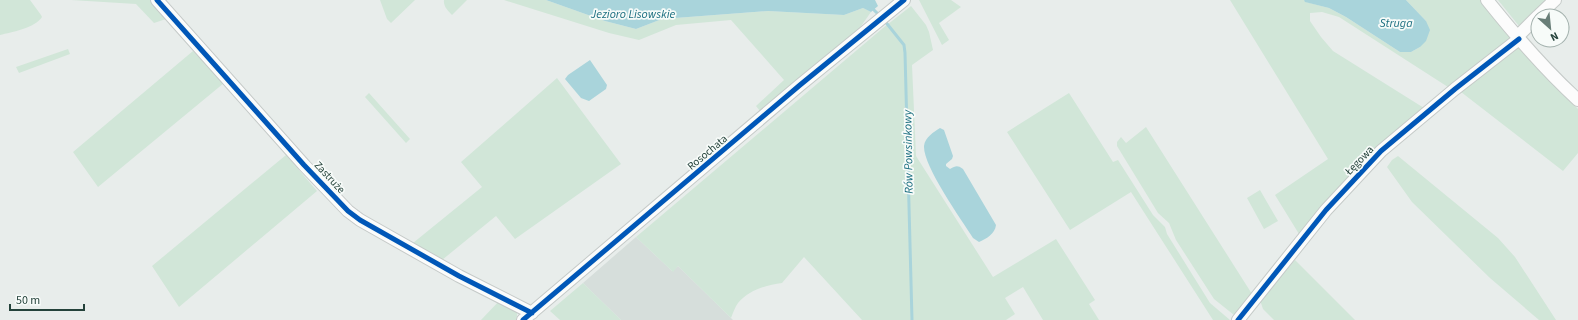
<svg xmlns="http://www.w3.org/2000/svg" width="1578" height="320" font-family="'Source Sans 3',sans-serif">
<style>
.built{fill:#d6dedb}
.green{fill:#d1e6d8}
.water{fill:#a9d4db}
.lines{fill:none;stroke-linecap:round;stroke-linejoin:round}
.stream{stroke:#a9d4db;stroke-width:3}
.minor-casing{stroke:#c5cac8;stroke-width:14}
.minor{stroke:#fcfcfc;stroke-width:12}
.cycleway-casing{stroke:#f7fbf9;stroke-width:8}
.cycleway{stroke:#0057b8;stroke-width:5}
.labels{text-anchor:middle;stroke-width:3.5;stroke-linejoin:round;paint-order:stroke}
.street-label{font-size:11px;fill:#24423a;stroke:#f7fbf9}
.water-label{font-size:12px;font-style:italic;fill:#1c6f80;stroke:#f7fbf9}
</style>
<rect width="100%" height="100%" fill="#e8edeb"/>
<path class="built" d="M 636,237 L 672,271 L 678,266 L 733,320 L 621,320 L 583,283 Z"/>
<path class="green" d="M 0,0 L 30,0 L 41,15 L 42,17 C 35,28 12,32 0,35 Z
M 71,0 L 152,0 L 155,6 L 166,19 L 154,23 L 136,4 Z
M 380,0 L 415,0 L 391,23 L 387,19 Z
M 444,0 L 467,0 L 452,15 C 448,11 443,6 444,0 Z
M 504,0 L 546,0 L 605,21 L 636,29 L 662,19 L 768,11 L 844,15 L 863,8 L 871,12 L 859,29 L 760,111 L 756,106 L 784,80 L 731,20 L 676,25 L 639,40 L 609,33 Z
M 919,0 L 951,0 L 961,7 L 939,23 L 949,40 L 942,45 Z
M 1230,0 L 1304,0 L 1306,2 L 1329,8 L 1346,17 L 1400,52 L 1411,52 L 1420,47 L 1426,21 L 1406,0 L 1481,0 L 1512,36 L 1489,56 L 1448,87 L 1339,17 L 1322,12 L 1310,13 L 1310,21 L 1321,37 L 1333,51 L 1424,108 L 1369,158 L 1299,234 L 1275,195 L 1328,159 Z
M 1498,0 L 1547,0 L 1519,26 Z
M 911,6 L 926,25 L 929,32 L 933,50 L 912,65 L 916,156 L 993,277 L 1056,239 L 1095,300 L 1089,304 L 1099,320 L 1043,320 L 1023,287 L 1005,298 L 1015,314 L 1006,320 L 862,320 L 804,257 L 782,283 C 766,285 749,290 738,303 C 735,307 733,313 731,318 L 678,266 L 673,272 L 636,237 L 883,28 Z
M 1517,45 L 1562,93 L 1578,109 L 1578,153 L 1563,171 L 1461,92 Z
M 68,49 L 70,54 L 19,73 L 16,67 Z
M 193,51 L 224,83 L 98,187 L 73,152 Z
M 557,78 L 621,164 L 515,239 L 496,216 L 442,260 L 413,243 L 482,187 L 461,162 Z
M 369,93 L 410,139 L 406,143 L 365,97 Z
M 1069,93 L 1113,162 L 1118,160 L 1153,215 L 1165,227 L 1167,234 L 1210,303 L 1230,320 L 1213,320 L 1131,192 L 1070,230 L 1007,132 Z
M 1146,127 L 1252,294 L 1234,315 L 1214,299 L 1176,240 L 1169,223 L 1158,213 L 1117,146 L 1117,142 L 1121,137 L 1126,143 Z
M 286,155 L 317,191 L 179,307 L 152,266 Z
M 1398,156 L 1498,238 L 1515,257 L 1556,320 L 1539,320 L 1490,278 L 1412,202 L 1387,167 L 1392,160 Z
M 1260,190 L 1278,221 L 1264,229 L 1247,198 Z
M 1295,260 L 1355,320 L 1274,320 L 1263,309 L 1260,300 Z
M 583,283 L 621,320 L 560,320 L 550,311 Z
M 501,299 L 517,307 L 517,316 L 516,320 L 481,320 Z"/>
<path class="water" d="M 546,0 L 875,0 L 878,6 L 871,12 L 863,8 L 844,15 L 768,11 L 662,19 L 636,29 L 605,21 Z
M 1304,0 L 1406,0 L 1426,21 L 1430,30 L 1426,41 L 1420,47 L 1411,52 L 1400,52 L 1346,17 L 1329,8 L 1305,2 Z
M 590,60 L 607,85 L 606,89 L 589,101 L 581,98 L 565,79 L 568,75 Z
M 940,128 L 944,130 L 953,156 L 952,159 L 946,164 L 946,166 L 950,169 C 956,166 957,165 963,169 L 996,225 C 995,234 986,239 979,242 L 973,238 C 961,219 923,166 924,146 C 925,137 934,132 940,128 Z"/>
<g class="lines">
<path class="stream" d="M 871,7 L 880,16
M 884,20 L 904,45 L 905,53 L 912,320"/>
<g class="minor-casing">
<path id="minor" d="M 157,0 L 304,165 L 348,211 L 360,220 L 459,276 L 532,313
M 1487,0 C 1515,35 1545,70 1578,100
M 1538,16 L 1555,0
M 1517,37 L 1538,16
M 523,320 L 800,85 L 904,0
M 1238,320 L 1326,210 L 1381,151 L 1455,89 L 1519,39"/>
</g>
<use href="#minor" class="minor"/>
<g class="cycleway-casing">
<path id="cycleway" d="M 157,0 L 304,165 L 348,211 L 360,220 L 459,276 L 532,313
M 523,320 L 800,85 L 904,0
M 1238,320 L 1326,210 L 1381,151 L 1455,89 L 1519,39"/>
</g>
<use href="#cycleway" class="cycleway"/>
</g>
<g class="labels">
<g class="street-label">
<text transform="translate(707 152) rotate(-40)" y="4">Rosochata</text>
<text transform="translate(1359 160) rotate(-46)" y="4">Łęgowa</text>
<text transform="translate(330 177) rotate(47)" y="4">Zastruże</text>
</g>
<g class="water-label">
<text x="633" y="18">Jezioro Lisowskie</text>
<text x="1396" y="27">Struga</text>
<text transform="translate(908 152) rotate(-91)" y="4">Rów Powsinkowy</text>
</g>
</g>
<g transform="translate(1550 28) rotate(153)"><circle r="19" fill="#f7fbf9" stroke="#a3b1ad"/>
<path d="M0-3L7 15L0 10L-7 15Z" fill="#697e78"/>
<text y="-6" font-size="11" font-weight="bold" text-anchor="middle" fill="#24423a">N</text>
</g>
<path d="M10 304v6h74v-6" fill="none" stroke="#24423a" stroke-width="2"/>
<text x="16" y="304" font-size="12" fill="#24423a" stroke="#f7fbf9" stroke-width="3" paint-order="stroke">50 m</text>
</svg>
